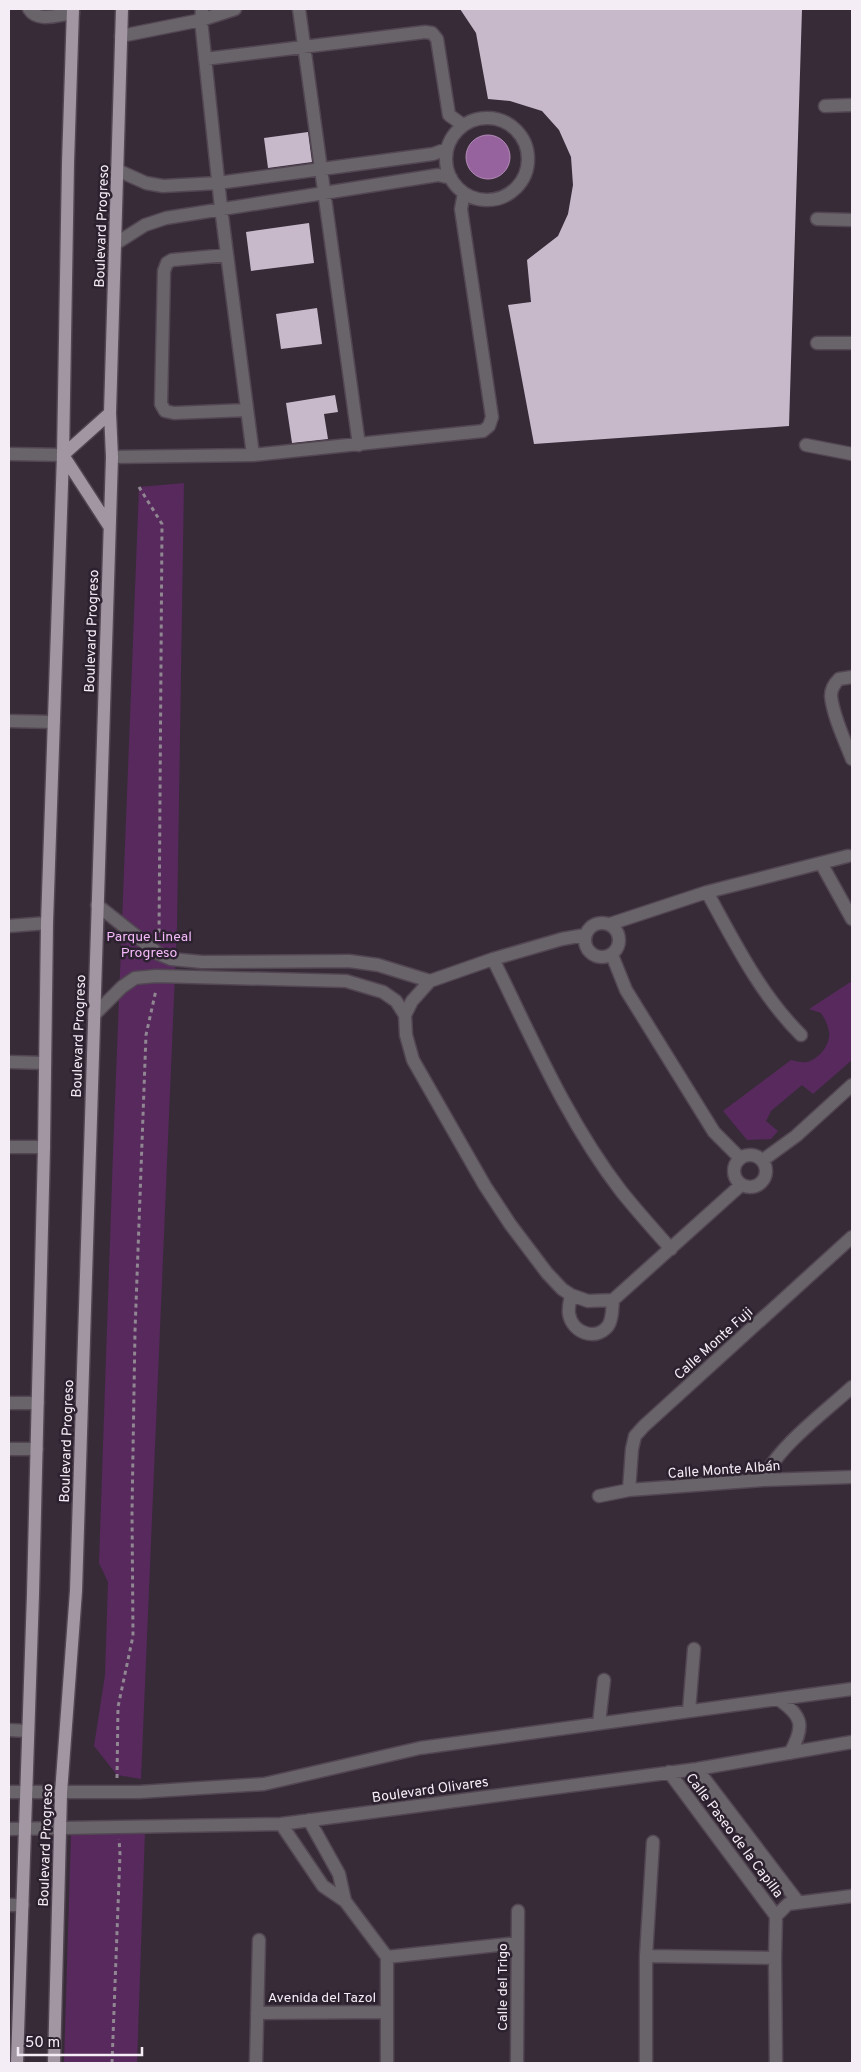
<svg xmlns="http://www.w3.org/2000/svg" width="861" height="2072" font-family="Overpass,sans-serif">
<style>
.green{fill:#57295d}
.water{fill:#97639e;stroke:#b38cb8}
.building{fill:#c8b9ca}
.lines{fill:none;stroke-linecap:round;stroke-linejoin:round}
.minor-casing{stroke:#524653;stroke-width:15}
.major-casing{stroke:#524653;stroke-width:15}
.path{stroke:#918792;stroke-width:3;stroke-dasharray:4 4;stroke-linecap:butt}
.minor{stroke:#69636a;stroke-width:12}
.major{stroke:#a296a3;stroke-width:12}
.labels{text-anchor:middle;stroke-width:5;stroke-linejoin:round;paint-order:stroke}
.street-label{font-size:14px;fill:#f5edf6;stroke:#2c212e}
.park-label{font-size:14px;fill:#f4bafb;stroke:#2c212e}
</style>
<rect width="100%" height="100%" fill="#372b38"/>
<path class="green" d="M 184,483 L 177,926 L 141,1779 L 117,1775 L 94,1746 L 105,1675 L 108,1582 L 99,1563 L 113,1152 L 139,487 Z
M 852,981 L 852,1060 L 813,1094 L 802,1085 L 771,1111 L 766,1121 L 778,1131 L 771,1139 L 747,1140 L 723,1111 L 791,1060 C 796,1061 802,1063 807,1062 C 819,1059 831,1044 829,1032 C 828,1025 825,1019 821,1013 L 809,1009 Z
M 145,1831 L 137,2063 L 64,2063 L 71,1834 Z"/>
<path class="water" d="M466 157a22 22 0 1 1 44 0a22 22 0 1 1-44 0Z"/>
<path class="building" d="M 460,9 L 802,9 L 789,426 L 534,444 L 508,305 L 531,302 L 527,260 L 558,236 L 568,214 L 573,185 L 571,157 L 559,130 L 542,111 L 510,101 L 488,99 L 476,33 Z
M 308,132 L 312,162 L 268,168 L 264,138 Z
M 309,223 L 314,263 L 251,271 L 246,232 Z
M 317,308 L 322,344 L 281,349 L 276,314 Z
M 335,395 L 338,412 L 324,414 L 328,439 L 292,443 L 286,403 Z"/>
<g class="lines">
<g class="minor-casing">
<path id="minor" d="M 29,9 C 38,23 58,15 73,13
M 202,9 L 201,20 L 221,208 L 253,455
M 299,9 L 359,445
M 121,36 L 201,20 L 235,9
M 205,59 L 425,32 L 432,33 L 437,39 L 449,115 L 463,125
M 825,106 L 852,105
M446 159a41 41 0 1 1 82 0a41 41 0 1 1-82 0Z
M 117,170 L 146,183 L 163,186 L 218,183 L 433,154 L 447,149
M 817,219 L 852,220
M 115,244 L 145,225 L 166,218 L 438,175 L 451,178
M 227,255 L 172,260 L 167,263 L 164,271 L 161,404 L 165,411 L 174,413 L 247,410
M 817,343 L 852,343
M 806,445 L 852,454
M 9,454 L 63,455
M 112,457 L 253,455 L 483,431 L 489,426 L 492,417 L 461,209 L 464,193
M 852,677 L 839,679 C 834,684 831,689 831,696 C 833,716 845,741 852,759
M 9,721 L 54,722
M 821,863 L 852,919
M 707,892 C 735,943 760,994 801,1035
M 97,905 L 159,954 L 171,959 L 202,962 L 349,961 L 378,965 L 430,981
M585 940a17 17 0 1 1 34 0a17 17 0 1 1-34 0Z
M 610,924 L 707,892 L 848,856
M 9,926 L 47,923
M 612,955 L 626,990 L 714,1132 L 740,1158
M 493,959 C 532,1038 567,1121 621,1191 C 637,1211 654,1230 671,1249
M 94,1015 L 122,987 L 135,978 L 156,976 L 346,981 L 383,992 L 396,1001 L 405,1015 L 406,1035 L 413,1060 L 485,1186 L 510,1224 L 547,1273 L 562,1289 L 571,1295 L 588,1301 L 613,1300 L 741,1185
M 405,1015 L 412,1001 L 430,981 L 493,959 L 562,939 L 585,935
M 9,1062 L 45,1063
M 9,1147 L 44,1147
M734 1171a16 16 0 1 1 32 0a16 16 0 1 1-32 0Z
M 763,1160 L 796,1136 L 852,1085
M 571,1295 C 570,1301 568,1308 569,1314 C 572,1332 595,1342 608,1326 C 613,1319 612,1308 613,1300
M 9,1403 L 38,1403
M 9,1449 L 37,1449
M 763,1480 C 777,1447 825,1412 852,1387
M 629,1490 L 632,1449 L 635,1436 L 644,1426 L 852,1237
M 599,1496 L 629,1490 L 763,1480 L 852,1477
M 778,1699 C 803,1716 805,1726 790,1753
M 689,1711 L 694,1649
M 599,1723 L 604,1680
M 9,1730 L 28,1731
M 697,1769 L 798,1902
M 669,1772 L 776,1916
M 9,1792 L 139,1792 L 264,1784 L 420,1748 L 852,1689
M 309,1820 L 339,1874 L 345,1901
M 281,1824 L 323,1886 L 345,1901 L 387,1957
M 9,1829 L 281,1824 L 697,1769 L 852,1742
M 9,1905 L 23,1905
M 646,1956 L 775,1958
M 387,1957 L 517,1943
M 257,2013 L 387,2012
M 256,2063 L 259,1940
M 387,2063 L 387,1957
M 517,2063 L 518,1911
M 646,2063 L 646,1956 L 653,1842
M 776,2063 L 775,1958 L 776,1916 L 788,1904 L 852,1896"/>
</g>
<g class="major-casing">
<path id="major" d="M 109,526 L 63,455 L 110,413
M 17,2063 L 33,1594 L 44,1147 L 47,923 L 63,455 L 68,163 L 73,9
M 54,2063 L 61,1793 L 76,1591 L 112,457 L 110,413 L 122,9"/>
</g>
<path class="path" d="M 139,487 L 162,524 L 159,936
M 117,1778 L 118,1707 L 133,1636 L 132,1512 L 135,1331 L 146,1035 L 156,990
M 112,2063 L 120,1854 L 119,1839"/>
<use href="#minor" class="minor"/>
<use href="#major" class="major"/>
</g>
<g class="labels">
<g class="street-label">
<text transform="translate(101 226) rotate(-88)" y="5">Boulevard Progreso</text>
<text transform="translate(91 631) rotate(-88)" y="5">Boulevard Progreso</text>
<text transform="translate(78 1036) rotate(-88)" y="5">Boulevard Progreso</text>
<text transform="translate(713 1343) rotate(-42)" y="5">Calle Monte Fuji</text>
<text transform="translate(66 1441) rotate(-88)" y="5">Boulevard Progreso</text>
<text transform="translate(724 1469) rotate(-4)" y="5">Calle Monte Albán</text>
<text transform="translate(430 1789) rotate(-8)" y="5">Boulevard Olivares</text>
<text transform="translate(735 1835) rotate(53)" y="5">Calle Paseo de la Capilla</text>
<text transform="translate(45 1845) rotate(-88)" y="5">Boulevard Progreso</text>
<text transform="translate(502 1987) rotate(-90)" y="5">Calle del Trigo</text>
<text x="322" y="2002">Avenida del Tazol</text>
</g>
<g class="park-label">
<text x="149" y="941">Parque Lineal<tspan x="149" dy="16">Progreso</tspan></text>
</g>
</g>
<rect width="861" height="2072" fill="none" stroke="#f5edf6" stroke-width="20"/>
<path d="M18 2047v8h124v-8" fill="none" stroke="#f5edf6" stroke-width="2.5"/>
<text x="25" y="2047" font-size="15" fill="#f5edf6" stroke="#2c212e" stroke-width="4" paint-order="stroke">50 m</text>
</svg>
